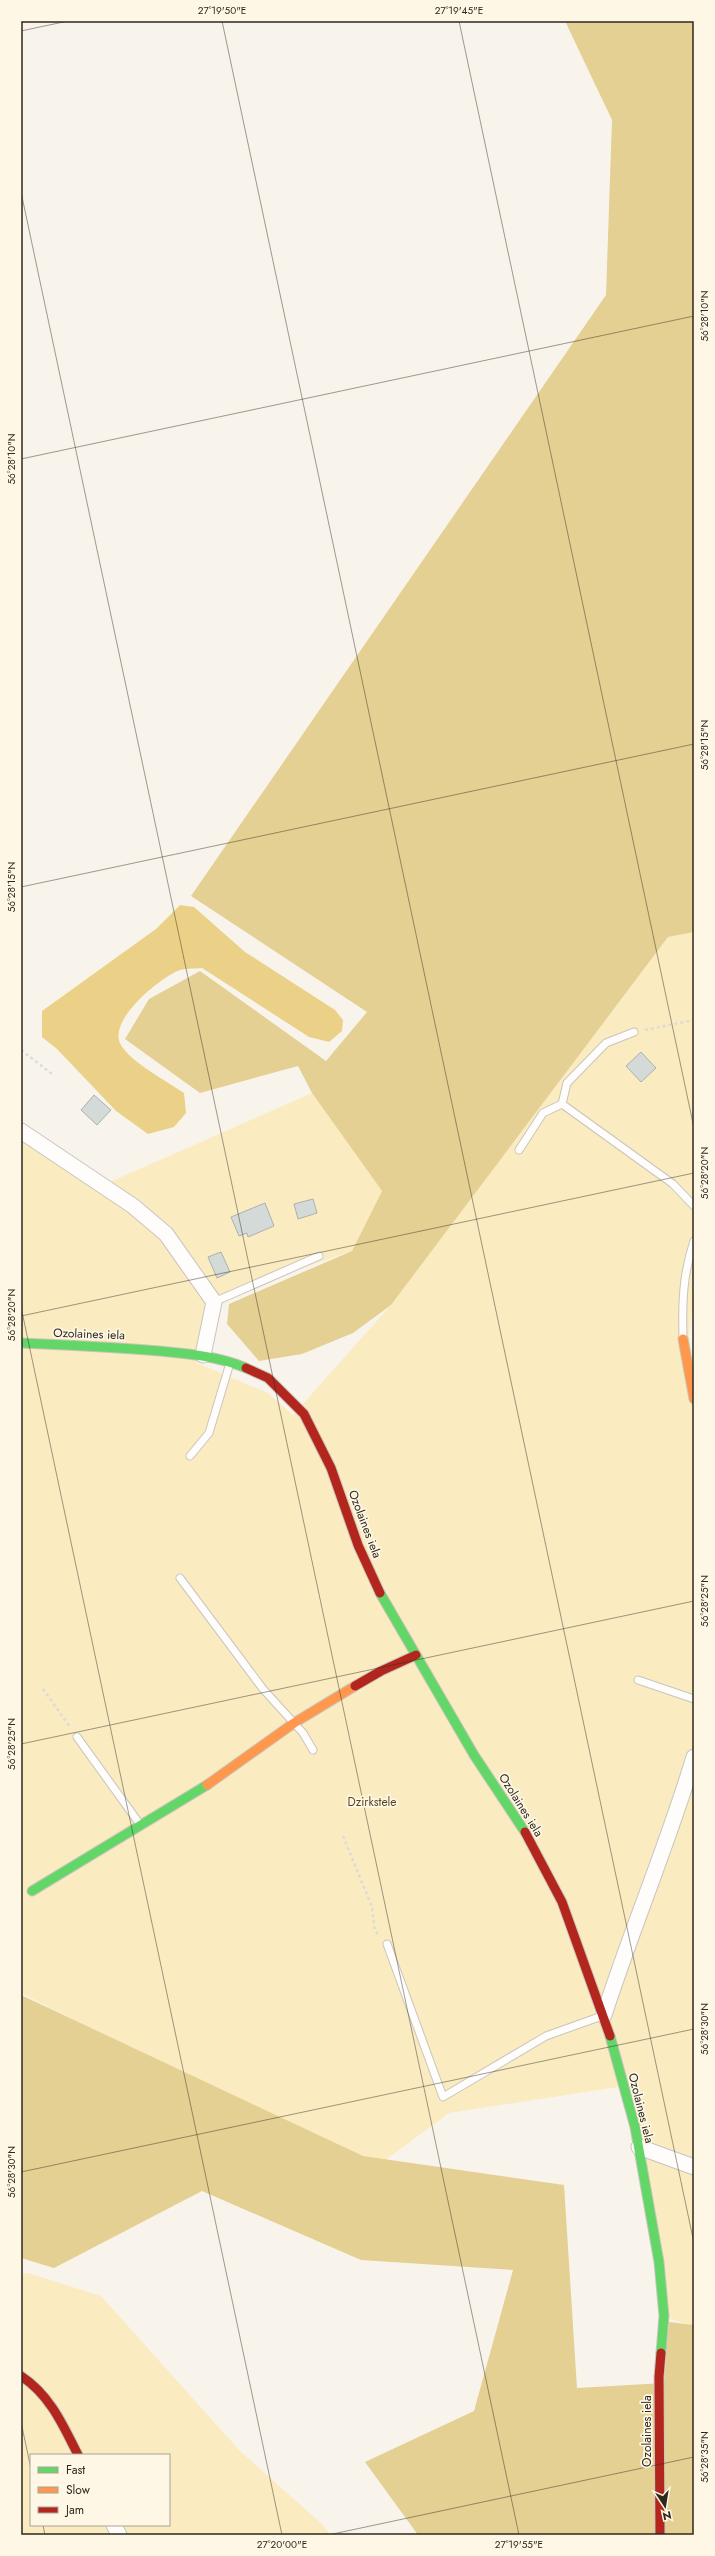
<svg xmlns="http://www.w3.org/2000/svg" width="715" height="2556" font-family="Jost,sans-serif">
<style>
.green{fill:#faebc1;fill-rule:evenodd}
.forest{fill:#e5d093}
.water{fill:#ebd187}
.building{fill:#d4dad7;stroke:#acb1ae}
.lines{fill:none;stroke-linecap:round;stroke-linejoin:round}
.lane-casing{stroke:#c9c5bc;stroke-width:9}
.street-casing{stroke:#c9c5bc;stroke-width:17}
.fast-casing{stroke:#c9c5bc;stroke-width:11}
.slow-casing{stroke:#c9c5bc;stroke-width:11}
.jam-casing{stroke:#c9c5bc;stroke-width:11}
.path{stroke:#dcdbd8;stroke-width:2.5;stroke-dasharray:3 3;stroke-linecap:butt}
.lane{stroke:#fefdfc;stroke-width:7}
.street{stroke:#fefdfc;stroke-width:15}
.fast{stroke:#63d668;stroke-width:9}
.slow{stroke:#ff974d;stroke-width:9}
.jam{stroke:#b3261e;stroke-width:9}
.ticks{fill:none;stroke:#2c281d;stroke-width:1;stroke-opacity:0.45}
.labels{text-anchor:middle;stroke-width:3.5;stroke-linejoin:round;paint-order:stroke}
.street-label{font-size:12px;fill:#2c281d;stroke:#fef7e5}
.park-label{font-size:12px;fill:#57481e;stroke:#fef7e5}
.neatline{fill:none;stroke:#2c281d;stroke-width:1.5}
.ticks-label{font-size:10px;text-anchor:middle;fill:#2c281d}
</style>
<rect width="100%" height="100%" fill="#f8f4eb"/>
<path class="green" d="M 694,932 L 694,1296 L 689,1335 L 694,1363 L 694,2326 L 664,2317 L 624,2086 L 449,2113 L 372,2170 L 21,1993 L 21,1133 L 110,1182 L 312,1093 L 382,1191 L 352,1251 L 211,1299 L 197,1363 L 268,1393 L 293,1415 L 391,1305 L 668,937 Z
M 28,2273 L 101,2296 L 240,2451 L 323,2525 L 330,2535 L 21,2535 L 21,2274 ZM 31,2455 L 169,2455 L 169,2525 L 31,2525 Z"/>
<path class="forest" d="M 565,21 L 694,21 L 694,932 L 668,937 L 391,1305 L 353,1333 L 302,1354 L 259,1361 L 227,1324 L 229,1304 L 352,1251 L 382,1191 L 312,1093 L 298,1066 L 200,1093 L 125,1039 L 149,999 L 200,971 L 326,1061 L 367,1012 L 191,896 L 606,295 L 612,120 Z
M 21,1995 L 363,2156 L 564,2185 L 577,2388 L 664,2383 L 669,2322 L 694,2325 L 694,2535 L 418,2535 L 365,2462 L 474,2411 L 513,2270 L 361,2260 L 202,2191 L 54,2268 L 21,2258 Z"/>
<path class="water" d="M 180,905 L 194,907 L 245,952 L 335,1010 L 343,1020 L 342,1031 L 329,1042 L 309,1037 L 202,968 C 195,969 186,968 180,970 C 161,977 109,1019 120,1043 C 128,1061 167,1081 184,1093 L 186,1113 L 174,1127 L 148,1134 L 116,1111 L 57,1049 L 42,1037 L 42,1011 L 156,929 Z"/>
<path class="building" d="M 641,1052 L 656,1068 L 641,1082 L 626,1066 Z
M 94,1095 L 111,1110 L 97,1125 L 81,1110 Z
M 313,1199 L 317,1213 L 298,1219 L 294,1204 Z
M 265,1203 L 274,1226 L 248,1237 L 247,1233 L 239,1236 L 231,1217 Z
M 221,1252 L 230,1272 L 217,1278 L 208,1257 Z"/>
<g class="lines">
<g class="lane-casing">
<path id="lane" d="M 562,1104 L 567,1083 L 606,1043 L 634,1032
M 519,1150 L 543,1113 L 562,1104 L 673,1184 L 694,1206
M 214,1302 L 319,1256
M 683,1337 C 682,1303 683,1273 694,1241
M 190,1456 L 209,1433 L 230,1363
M 180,1578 L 263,1689 L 303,1733 L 313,1750
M 638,1680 L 694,1699
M 77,1737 L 139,1823
M 387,1944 L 443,2097 L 546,2036 L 602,2016"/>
</g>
<g class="street-casing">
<path id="street" d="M 21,1131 L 133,1206 L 166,1234 L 214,1302 L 203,1355
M 604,2015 C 632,1928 668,1844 694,1757
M 639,2147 L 694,2167
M 114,2525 L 119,2535"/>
</g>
<g class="fast-casing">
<path id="fast" d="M 21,1343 C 67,1345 113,1347 159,1351 C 189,1354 218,1356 246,1368
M 380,1593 L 474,1755 L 525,1832
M 32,1891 L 207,1785
M 610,2036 L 635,2127 L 659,2262 L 664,2316 L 661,2353"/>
</g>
<g class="slow-casing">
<path id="slow" d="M 683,1339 L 694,1399
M 207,1785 L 294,1723 L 355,1686"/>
</g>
<g class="jam-casing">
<path id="jam" d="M 246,1368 L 268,1378 L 304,1414 L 331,1468 L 358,1545 L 380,1593
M 355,1686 L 381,1671 L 416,1655
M 525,1832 L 562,1902 L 610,2036
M 21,2376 C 50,2395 63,2425 78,2455
M 660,2535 L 659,2377 L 661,2353"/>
</g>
<path class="path" d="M 645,1030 L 694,1020
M 21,1050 L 52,1074
M 43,1689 L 70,1727
M 343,1836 L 372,1907 L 375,1931 L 380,1936"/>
<use href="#lane" class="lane"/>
<use href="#street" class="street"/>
<use href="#fast" class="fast"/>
<use href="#slow" class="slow"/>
<use href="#jam" class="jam"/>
</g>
<path class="ticks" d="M 222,21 L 694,2243M 459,21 L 694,1128M 21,31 L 68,21M 21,192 L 519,2535M 21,459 L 694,316M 21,887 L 694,744M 21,1307 L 282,2535M 21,1316 L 694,1173M 21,1744 L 694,1601M 21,2172 L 694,2029M 21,2422 L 31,2469M 43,2525 L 45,2535M 328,2535 L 694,2457"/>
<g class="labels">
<g class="street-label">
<text transform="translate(89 1334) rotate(2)" y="4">Ozolaines iela</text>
<text transform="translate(365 1524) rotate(69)" y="4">Ozolaines iela</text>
<text transform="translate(521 1805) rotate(58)" y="4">Ozolaines iela</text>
<text transform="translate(641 2108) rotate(76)" y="4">Ozolaines iela</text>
<text transform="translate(647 2431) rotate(-90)" y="4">Ozolaines iela</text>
</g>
<g class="park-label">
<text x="372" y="1806">Dzirkstele</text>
</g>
</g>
<rect width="715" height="2556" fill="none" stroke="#fef7e5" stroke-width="44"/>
<rect x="30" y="2454" width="140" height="72" fill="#fef7e5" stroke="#aaa495"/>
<rect x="38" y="2467" width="20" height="6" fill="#63d668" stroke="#aaa495"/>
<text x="66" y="2474" font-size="12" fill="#2c281d">Fast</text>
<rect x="38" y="2487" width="20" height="6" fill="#ff974d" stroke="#aaa495"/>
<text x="66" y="2494" font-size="12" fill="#2c281d">Slow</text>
<rect x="38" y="2507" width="20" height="6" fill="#b3261e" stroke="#aaa495"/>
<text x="66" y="2514" font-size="12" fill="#2c281d">Jam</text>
<g transform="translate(665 2506) rotate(168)" stroke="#fef7e5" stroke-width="3" paint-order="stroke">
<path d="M0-3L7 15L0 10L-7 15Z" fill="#2c281d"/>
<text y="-6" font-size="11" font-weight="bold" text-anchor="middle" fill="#2c281d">N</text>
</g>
<rect x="22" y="22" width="671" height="2512" class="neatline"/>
<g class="ticks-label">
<text x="222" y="14">27°19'50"E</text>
<text x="459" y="14">27°19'45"E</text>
<text transform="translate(704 316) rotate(-90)" y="4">56°28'10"N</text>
<text transform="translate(11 459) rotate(-90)" y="4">56°28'10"N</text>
<text transform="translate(704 745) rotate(-90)" y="4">56°28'15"N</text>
<text transform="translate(11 887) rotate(-90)" y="4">56°28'15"N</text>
<text transform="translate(704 1173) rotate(-90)" y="4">56°28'20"N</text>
<text transform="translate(11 1315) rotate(-90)" y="4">56°28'20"N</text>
<text transform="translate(704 1601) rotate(-90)" y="4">56°28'25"N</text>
<text transform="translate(11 1744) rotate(-90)" y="4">56°28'25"N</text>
<text transform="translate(704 2029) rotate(-90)" y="4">56°28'30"N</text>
<text transform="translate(11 2172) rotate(-90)" y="4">56°28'30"N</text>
<text transform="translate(704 2457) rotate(-90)" y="4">56°28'35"N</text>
<text x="282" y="2548">27°20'00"E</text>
<text x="519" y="2548">27°19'55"E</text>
</g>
</svg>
